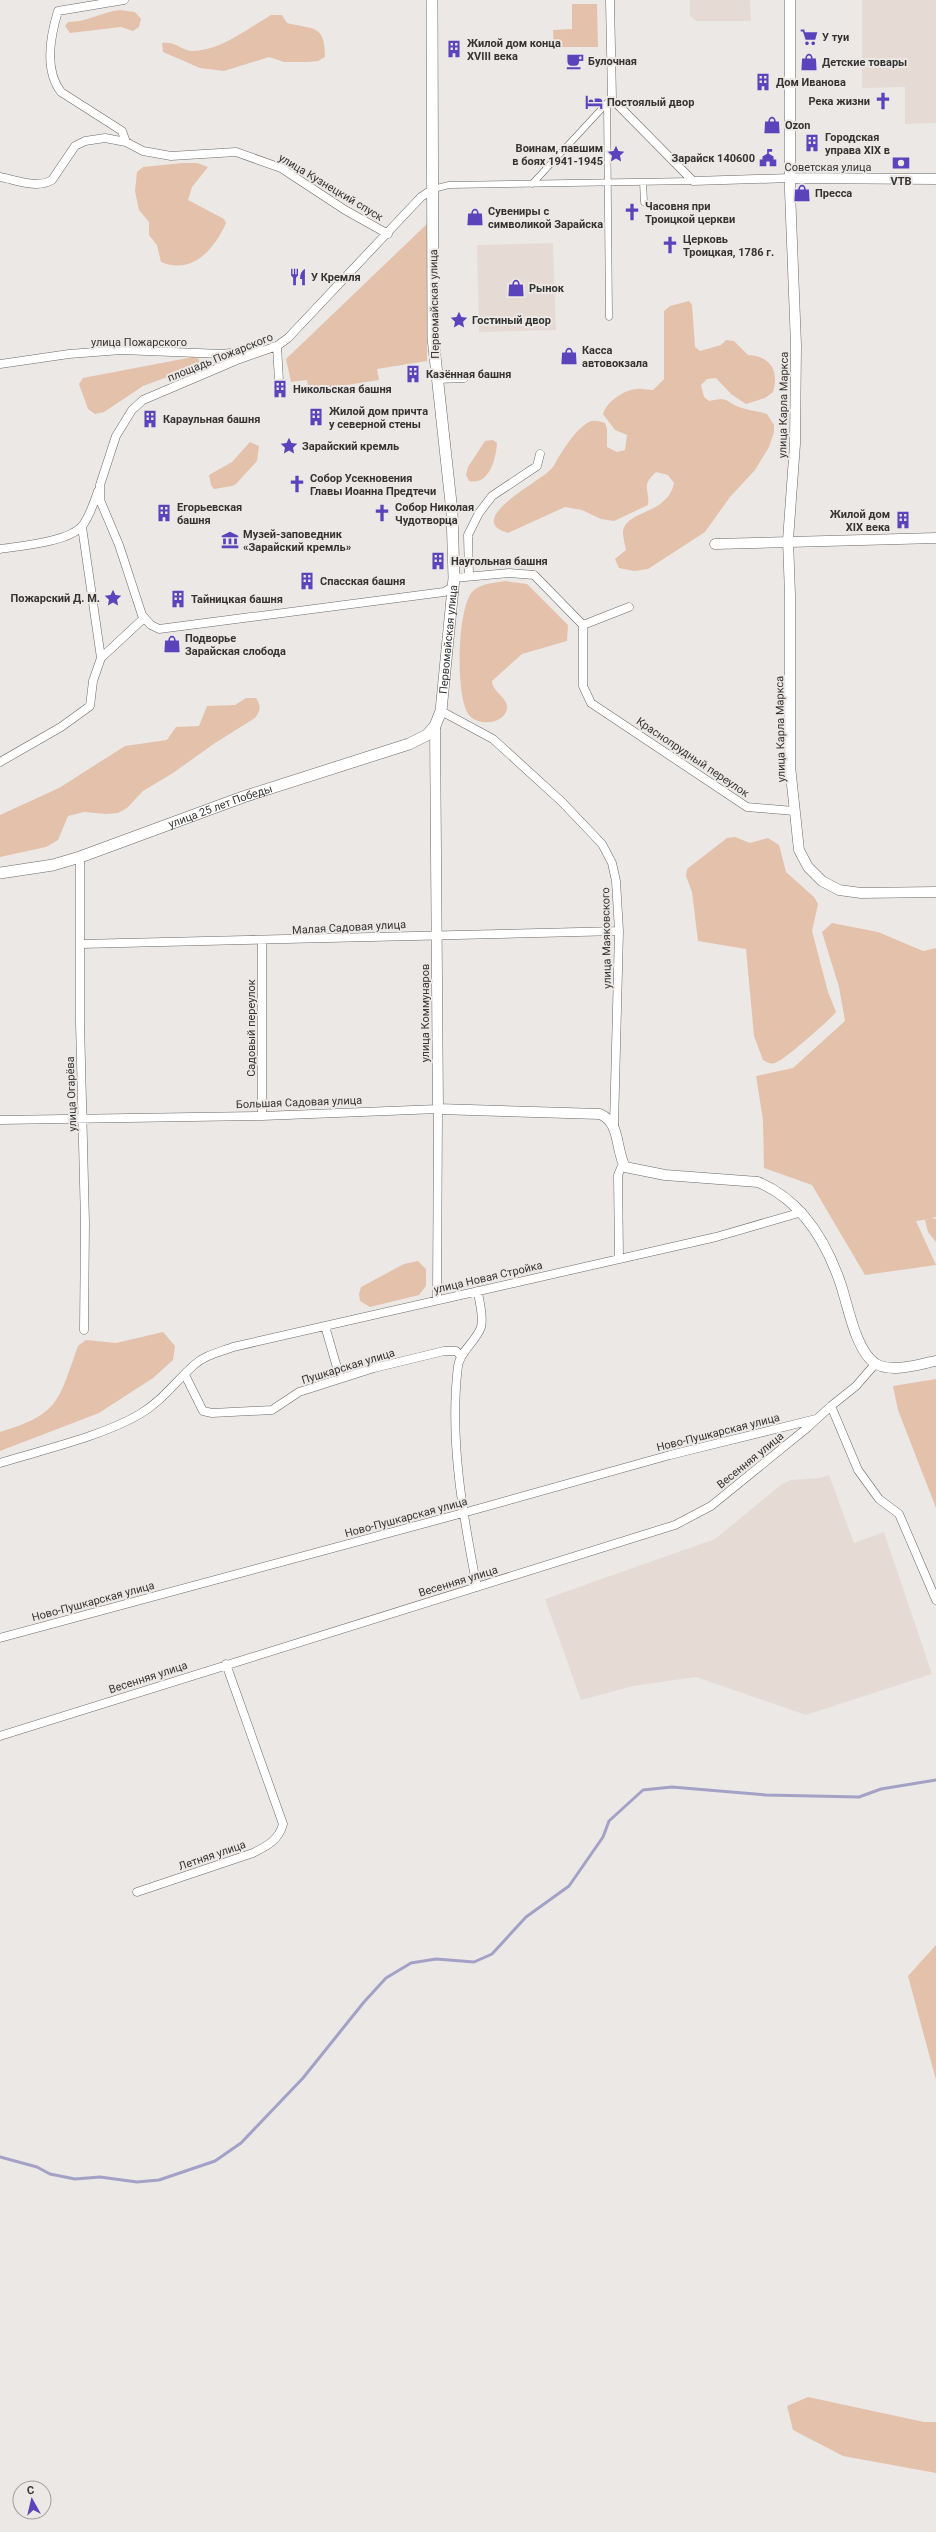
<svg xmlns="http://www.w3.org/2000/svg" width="936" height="2532" font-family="Roboto,sans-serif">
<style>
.built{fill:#e5dbd4}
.green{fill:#e4c1aa}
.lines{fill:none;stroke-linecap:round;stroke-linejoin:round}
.stream{stroke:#a3a2c6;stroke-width:3}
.pedestrian-casing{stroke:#6c6967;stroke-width:7}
.minor-casing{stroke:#6c6967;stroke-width:9}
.tertiary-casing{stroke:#6c6967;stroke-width:11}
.secondary-casing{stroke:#6c6967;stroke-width:12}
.pedestrian{stroke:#fff;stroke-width:6}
.minor{stroke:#fff;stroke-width:8}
.tertiary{stroke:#fff;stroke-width:10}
.secondary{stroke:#fff;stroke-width:11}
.labels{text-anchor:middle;stroke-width:4;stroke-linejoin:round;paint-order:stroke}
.poi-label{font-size:11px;font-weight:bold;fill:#353433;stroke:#ebe8e6;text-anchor:start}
.street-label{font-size:11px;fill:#353433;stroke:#ebe8e6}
</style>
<rect width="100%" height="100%" fill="#ebe8e6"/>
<path class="built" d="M 690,0 L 750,0 L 751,21 L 696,21 L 690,16 Z
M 862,0 L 936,0 L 936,123 L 905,124 L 905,87 L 862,88 Z
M 553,243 L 556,330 L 479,332 L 477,245 Z
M 829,1475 L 854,1543 L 884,1532 L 932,1674 L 806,1715 L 696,1677 L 633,1686 L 581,1700 L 545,1599 L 715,1539 L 782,1484 L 791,1480 L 820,1478 Z"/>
<path class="green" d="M 572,4 L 597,4 L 598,47 L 554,47 L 553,30 L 572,29 Z
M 120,10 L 135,12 L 141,19 L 139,27 L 133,31 L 121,27 L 70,33 L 65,26 L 68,22 C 87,22 102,12 120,10 Z
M 271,15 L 282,15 L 287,23 C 313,30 325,23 325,57 L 318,61 L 308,62 L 284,62 L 269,57 L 224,71 L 200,68 L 163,52 L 162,43 C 176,41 182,51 193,51 C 222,50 247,29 271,15 Z
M 183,163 L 197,163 L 208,167 L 192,187 L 188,200 L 224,219 L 226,223 C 214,250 192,275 161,262 L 157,245 L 149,235 L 149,222 L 139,210 L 135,191 L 137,172 L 143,167 Z
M 428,223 L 427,361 L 377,369 L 379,380 L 309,391 L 307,380 L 291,382 L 286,359 Z
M 689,301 L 692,305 L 695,347 L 700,351 L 721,345 L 726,340 L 734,341 L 748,355 C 771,356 779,371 773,392 L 765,398 L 746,404 L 731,394 L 716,378 L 707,379 L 701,385 L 704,397 L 709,401 C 731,396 725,403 742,408 C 750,411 759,411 767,414 L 774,425 L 774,432 L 769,447 L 755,470 L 730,497 L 705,532 L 648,569 L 634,571 L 619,568 L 615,559 L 626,550 C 625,545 623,537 623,532 C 625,510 668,515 674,483 L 668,475 L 656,472 C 640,487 650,488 648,505 L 614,521 L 601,519 L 582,510 L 565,507 L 508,533 C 462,520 541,481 550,470 C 555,466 556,460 560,455 C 568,443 575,431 587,423 C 593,419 599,421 605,423 L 607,429 L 607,447 L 617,452 L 625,450 L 627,435 L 615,430 L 603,414 C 607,401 624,390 637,389 C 642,388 648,390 653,390 L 664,379 L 664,311 L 670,306 Z
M 193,357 L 199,359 L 200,365 L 143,386 L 104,412 L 95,414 L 88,409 L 79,384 L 83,378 Z
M 493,440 L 497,443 C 496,459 489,486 469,481 L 466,475 L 468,467 L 485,441 Z
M 250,442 L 259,446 L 257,461 L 236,484 L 232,486 L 214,489 L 211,485 L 209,475 L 232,462 Z
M 505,581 L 527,584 L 568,625 L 567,641 L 522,654 L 492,681 C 492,692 509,698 507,709 C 503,725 478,726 469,715 C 455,698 457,606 473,591 C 482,583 495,583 505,581 Z
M 246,698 L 256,698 C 261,706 261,710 255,718 L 215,743 L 173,773 L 143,791 L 127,808 L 118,813 L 106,814 L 84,812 L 68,816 L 58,840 L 46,847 L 0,857 L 0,815 L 59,788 L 125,746 L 167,740 L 176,727 L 199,726 L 207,706 L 235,705 Z
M 735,837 L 750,843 L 768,838 L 779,845 L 786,872 L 814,897 L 818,904 L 812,931 L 828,992 L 836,1012 C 832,1018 784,1060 777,1062 C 771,1065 768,1063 763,1060 L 754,1036 L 746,949 L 698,941 L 692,892 L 686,876 L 687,869 L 727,838 Z
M 832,923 L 878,932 L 923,951 L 936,948 L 936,1217 L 931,1218 L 936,1219 L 936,1242 L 928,1232 L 925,1220 L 930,1219 L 916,1221 L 936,1265 L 865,1275 L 812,1185 L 764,1168 L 763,1120 L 756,1076 L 793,1068 L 845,1021 L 839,987 L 822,932 Z
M 418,1261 L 426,1269 L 426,1286 L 419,1295 L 370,1307 L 360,1301 L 359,1294 L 361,1287 L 404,1264 Z
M 163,1332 L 175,1346 L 173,1360 L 153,1378 L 99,1413 L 0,1451 L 0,1432 C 60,1414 58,1401 78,1346 L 86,1340 L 116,1343 Z
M 936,1379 L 936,1508 L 898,1410 L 893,1386 Z
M 936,1945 L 936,2080 L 908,1976 Z
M 808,2397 L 924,2422 L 936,2422 L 936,2473 L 843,2456 L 793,2430 L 787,2406 Z"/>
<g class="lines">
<path class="stream" d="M 0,2157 L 37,2167 L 50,2174 L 75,2179 L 100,2177 L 137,2182 L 159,2180 L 215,2161 L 241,2143 L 303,2078 L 364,2002 L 386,1978 L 411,1963 L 436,1959 L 474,1962 L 492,1954 L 526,1917 L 569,1886 L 603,1837 L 609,1821 L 643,1790 L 672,1787 L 766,1795 L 859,1797 L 881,1789 L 936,1780"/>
<g class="pedestrian-casing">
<path id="pedestrian" d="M 607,103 L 609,317
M 643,182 L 644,202
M 532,184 L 608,102
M 433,189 L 449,185 L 693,181"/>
</g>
<g class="minor-casing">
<path id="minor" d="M 124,0 L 58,11 C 50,37 44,70 61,92 L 122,131 L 126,142
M 610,0 L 612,99 L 693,181 L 791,178
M 0,177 C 16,180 37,189 52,180 L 75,146 L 85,141 L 105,138 L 126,142 L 143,151 L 171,156 L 236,152 L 281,168 L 345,210 L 388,234
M 433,189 L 421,197 L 288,338 L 277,346 L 237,360 L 143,400 L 132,410 L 116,436 L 100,485 L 100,500 L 119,545 L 142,615 L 151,625 L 159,629 L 444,592 L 453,587
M 273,347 L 277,346 L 279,381
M 0,364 L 69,354 L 121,350 L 223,354 L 260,349
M 437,379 L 464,378
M 82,527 L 101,658
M 0,549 C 20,546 70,542 83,525 C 90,515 94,503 98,491
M 469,576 L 468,535 L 479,513 L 492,496 L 537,466 L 540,454
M 454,578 L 509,573 L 534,575 L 583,625
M 583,625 L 583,686 L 591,703 L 747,807 L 794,811
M 583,625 L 629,607
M 441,711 L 493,739 L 561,801 L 602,844 L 612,863 L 616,881 L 619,931 L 614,1125
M 0,762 L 61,727 L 90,706 L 93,681 L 101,658 L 144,618
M 80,857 L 80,1022 L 85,1223 L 84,1330
M 262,941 L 262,1116
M 81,944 C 260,941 439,934 619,931
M 0,1120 L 262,1116 L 438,1109 L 437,1299
M 619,1257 L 618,1175 L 621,1168 L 625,1167
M 325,1326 L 340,1378
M 185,1375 L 203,1411 L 212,1413 L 272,1410 L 299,1392 L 374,1368 L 444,1351 L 456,1351 L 461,1356
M 831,1406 L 858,1470 L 879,1499 L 899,1514 L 936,1600
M 0,1463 C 42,1450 103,1436 140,1414 C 162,1401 176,1381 194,1365 C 205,1355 220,1352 233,1347 L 716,1237 L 802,1212
M 477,1587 C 463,1516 449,1439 458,1366 C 460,1351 476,1342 481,1327 C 484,1317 479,1302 478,1291
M 0,1638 L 463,1513 L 670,1455 L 816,1419
M 0,1736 L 675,1525 L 711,1506 L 807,1428 L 831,1406 L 856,1386 L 876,1363
M 137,1892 L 253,1853 C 267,1846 279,1840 283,1824 L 226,1664"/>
</g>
<g class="tertiary-casing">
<path id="tertiary" d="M 790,0 L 790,191 L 796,345 L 795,444 L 788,540 L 790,595 L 790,766 L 799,850 L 808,867 L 822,881 L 839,890 L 861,893 L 936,892
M 791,178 L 936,179
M 715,544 L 936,538
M 435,726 L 438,1109 L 600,1114 C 621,1123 615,1148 625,1167 L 665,1175 L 758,1182 C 801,1200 825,1239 840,1282 C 848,1304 855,1351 876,1364 C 893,1373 919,1364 936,1361"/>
</g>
<g class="secondary-casing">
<g id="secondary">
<path id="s1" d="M 0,873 L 53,865 L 80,857 L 243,797 L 409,744 L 427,735 L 435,726 L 441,711 L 454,578 L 452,512 L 433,338 L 432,0"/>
</g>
</g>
<use href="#pedestrian" class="pedestrian"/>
<use href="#minor" class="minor"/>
<use href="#tertiary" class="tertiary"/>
<use href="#secondary" class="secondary"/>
</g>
<defs>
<g id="supermarket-bare" transform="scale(1.38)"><path d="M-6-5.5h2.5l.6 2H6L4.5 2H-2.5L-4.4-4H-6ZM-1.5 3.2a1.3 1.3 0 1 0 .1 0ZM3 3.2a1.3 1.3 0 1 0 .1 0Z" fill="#5a43bb" stroke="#ebe8e6" stroke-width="2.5" paint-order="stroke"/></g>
<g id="building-bare" transform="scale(1.38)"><path d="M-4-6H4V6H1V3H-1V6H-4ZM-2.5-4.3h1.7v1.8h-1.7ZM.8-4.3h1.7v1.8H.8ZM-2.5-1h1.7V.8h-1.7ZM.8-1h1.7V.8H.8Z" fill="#5a43bb" stroke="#ebe8e6" stroke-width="2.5" paint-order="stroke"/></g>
<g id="cafe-bare" transform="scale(1.38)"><path d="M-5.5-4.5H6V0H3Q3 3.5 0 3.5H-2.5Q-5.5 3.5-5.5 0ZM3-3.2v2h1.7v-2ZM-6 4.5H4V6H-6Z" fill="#5a43bb" stroke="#ebe8e6" stroke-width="2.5" paint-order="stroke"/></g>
<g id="shop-bare" transform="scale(1.38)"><path d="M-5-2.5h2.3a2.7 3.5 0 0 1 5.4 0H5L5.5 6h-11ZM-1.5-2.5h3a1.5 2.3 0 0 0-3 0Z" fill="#5a43bb" stroke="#ebe8e6" stroke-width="2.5" paint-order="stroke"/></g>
<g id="church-bare" transform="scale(1.38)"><path d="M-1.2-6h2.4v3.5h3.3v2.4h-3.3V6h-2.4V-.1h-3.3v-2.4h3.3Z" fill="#5a43bb" stroke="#ebe8e6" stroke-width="2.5" paint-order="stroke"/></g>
<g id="hotel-bare" transform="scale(1.38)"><path d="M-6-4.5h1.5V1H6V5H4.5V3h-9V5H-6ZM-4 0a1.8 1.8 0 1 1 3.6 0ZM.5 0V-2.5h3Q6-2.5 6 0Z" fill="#5a43bb" stroke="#ebe8e6" stroke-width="2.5" paint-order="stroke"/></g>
<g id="sight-bare" transform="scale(1.38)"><path d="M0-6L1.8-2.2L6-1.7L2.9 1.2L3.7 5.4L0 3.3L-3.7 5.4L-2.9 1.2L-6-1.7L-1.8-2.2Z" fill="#5a43bb" stroke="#ebe8e6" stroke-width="2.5" paint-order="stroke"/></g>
<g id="civic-bare" transform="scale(1.38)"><path d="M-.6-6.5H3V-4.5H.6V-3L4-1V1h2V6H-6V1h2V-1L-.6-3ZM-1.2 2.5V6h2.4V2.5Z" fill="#5a43bb" stroke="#ebe8e6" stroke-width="2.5" paint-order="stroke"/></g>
<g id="bank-bare" transform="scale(1.38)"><path d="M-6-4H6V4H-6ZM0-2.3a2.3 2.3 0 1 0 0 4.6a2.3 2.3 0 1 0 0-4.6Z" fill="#5a43bb" stroke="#ebe8e6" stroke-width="2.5" paint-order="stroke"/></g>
<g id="restaurant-bare" transform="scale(1.38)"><path d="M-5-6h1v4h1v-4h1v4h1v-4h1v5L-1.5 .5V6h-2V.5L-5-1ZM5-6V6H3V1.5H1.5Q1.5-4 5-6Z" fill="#5a43bb" stroke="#ebe8e6" stroke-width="2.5" paint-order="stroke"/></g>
<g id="museum-bare" transform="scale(1.38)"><path d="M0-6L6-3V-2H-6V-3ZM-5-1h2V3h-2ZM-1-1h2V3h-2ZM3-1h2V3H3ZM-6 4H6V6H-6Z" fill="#5a43bb" stroke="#ebe8e6" stroke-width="2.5" paint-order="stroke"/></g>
</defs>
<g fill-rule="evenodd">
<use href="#supermarket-bare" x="809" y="37"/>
<use href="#building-bare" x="454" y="49"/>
<use href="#cafe-bare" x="575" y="61"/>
<use href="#shop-bare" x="809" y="62"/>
<use href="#building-bare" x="763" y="82"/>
<use href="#church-bare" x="883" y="101"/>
<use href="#hotel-bare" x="594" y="102"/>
<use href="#shop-bare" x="772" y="125"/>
<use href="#building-bare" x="812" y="143"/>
<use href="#sight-bare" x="616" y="154"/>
<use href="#civic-bare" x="768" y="158"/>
<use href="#bank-bare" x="901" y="163"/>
<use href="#shop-bare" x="802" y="193"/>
<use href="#church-bare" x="632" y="212"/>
<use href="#shop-bare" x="475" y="217"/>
<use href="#church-bare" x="670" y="245"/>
<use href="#restaurant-bare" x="298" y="277"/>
<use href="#shop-bare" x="516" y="288"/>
<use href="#sight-bare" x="459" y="320"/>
<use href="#shop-bare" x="569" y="356"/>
<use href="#building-bare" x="413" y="374"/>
<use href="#building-bare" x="280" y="389"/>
<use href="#building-bare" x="316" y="417"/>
<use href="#building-bare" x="150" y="419"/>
<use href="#sight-bare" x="289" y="446"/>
<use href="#church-bare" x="297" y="484"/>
<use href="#building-bare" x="164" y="513"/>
<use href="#church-bare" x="382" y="513"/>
<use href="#building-bare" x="903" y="520"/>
<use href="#museum-bare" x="230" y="540"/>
<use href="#building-bare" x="438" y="561"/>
<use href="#building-bare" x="307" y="581"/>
<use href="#sight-bare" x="113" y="598"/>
<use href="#building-bare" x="178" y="599"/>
<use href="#shop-bare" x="172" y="644"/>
</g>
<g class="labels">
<g class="poi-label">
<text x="822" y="41">У туи</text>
<text x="467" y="47">Жилой дом конца<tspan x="467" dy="13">XVIII века</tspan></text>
<text x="588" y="65">Булочная</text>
<text x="822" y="66">Детские товары</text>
<text x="776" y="86">Дом Иванова</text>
<text x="870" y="105" text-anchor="end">Река жизни</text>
<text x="607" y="106">Постоялый двор</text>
<text x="785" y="129">Ozon</text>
<text x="825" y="141">Городская<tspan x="825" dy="13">управа XIX в</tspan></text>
<text x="603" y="152" text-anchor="end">Воинам, павшим<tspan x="603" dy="13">в боях 1941-1945</tspan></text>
<text x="755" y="162" text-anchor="end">Зарайск 140600</text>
<text x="901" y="185" text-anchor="middle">VTB</text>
<text x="815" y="197">Пресса</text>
<text x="645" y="210">Часовня при<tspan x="645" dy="13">Троицкой церкви</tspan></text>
<text x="488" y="215">Сувениры с<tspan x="488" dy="13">символикой Зарайска</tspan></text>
<text x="683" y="243">Церковь<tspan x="683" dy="13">Троицкая, 1786 г.</tspan></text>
<text x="311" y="281">У Кремля</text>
<text x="529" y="292">Рынок</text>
<text x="472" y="324">Гостиный двор</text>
<text x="582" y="354">Касса<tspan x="582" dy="13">автовокзала</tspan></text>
<text x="426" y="378">Казённая башня</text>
<text x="293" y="393">Никольская башня</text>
<text x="329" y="415">Жилой дом причта<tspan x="329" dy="13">у северной стены</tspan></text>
<text x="163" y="423">Караульная башня</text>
<text x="302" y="450">Зарайский кремль</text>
<text x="310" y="482">Собор Усекновения<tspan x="310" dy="13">Главы Иоанна Предтечи</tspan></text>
<text x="177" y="511">Егорьевская<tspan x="177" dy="13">башня</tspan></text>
<text x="395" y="511">Собор Николая<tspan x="395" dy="13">Чудотворца</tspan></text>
<text x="890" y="518" text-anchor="end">Жилой дом<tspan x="890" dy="13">XIX века</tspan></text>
<text x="243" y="538">Музей-заповедник<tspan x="243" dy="13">«Зарайский кремль»</tspan></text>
<text x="451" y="565">Наугольная башня</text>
<text x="320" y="585">Спасская башня</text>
<text x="100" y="602" text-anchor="end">Пожарский Д. М.</text>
<text x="191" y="603">Тайницкая башня</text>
<text x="185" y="642">Подворье<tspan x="185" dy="13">Зарайская слобода</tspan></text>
</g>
<g class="street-label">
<text x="828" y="171">Советская улица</text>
<text transform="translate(331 187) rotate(31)" y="4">улица Кузнецкий спуск</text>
<text transform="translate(434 304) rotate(-91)" y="4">Первомайская улица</text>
<text x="139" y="346">улица Пожарского</text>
<text transform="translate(220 357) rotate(-22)" y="4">площадь Пожарского</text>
<text transform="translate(783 405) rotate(-89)" y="4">улица Карла Маркса</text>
<text dy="4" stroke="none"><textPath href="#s1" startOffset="550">Первомайская улица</textPath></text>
<text transform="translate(780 729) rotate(-91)" y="4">улица Карла Маркса</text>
<text transform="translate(693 757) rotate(34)" y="4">Краснопрудный переулок</text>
<text dy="4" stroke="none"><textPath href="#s1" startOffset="231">улица 25 лет Победы</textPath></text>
<text transform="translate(349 927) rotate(-3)" y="4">Малая Садовая улица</text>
<text transform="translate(606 938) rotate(-91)" y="4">улица Маяковского</text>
<text transform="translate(425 1013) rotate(-90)" y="4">улица Коммунаров</text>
<text transform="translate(251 1028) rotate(-90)" y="4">Садовый переулок</text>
<text transform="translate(71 1094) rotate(-92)" y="4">улица Огарёва</text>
<text transform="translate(299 1102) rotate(-2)" y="4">Большая Садовая улица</text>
<text transform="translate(488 1277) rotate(-13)" y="4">улица Новая Стройка</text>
<text transform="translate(348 1366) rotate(-17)" y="4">Пушкарская улица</text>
<text transform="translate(718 1432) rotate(-14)" y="4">Ново-Пушкарская улица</text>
<text transform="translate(750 1460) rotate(-39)" y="4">Весенняя улица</text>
<text transform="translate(406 1517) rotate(-15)" y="4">Ново-Пушкарская улица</text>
<text transform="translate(458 1581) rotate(-17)" y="4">Весенняя улица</text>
<text transform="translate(93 1601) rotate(-15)" y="4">Ново-Пушкарская улица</text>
<text transform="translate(148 1677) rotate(-18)" y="4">Весенняя улица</text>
<text transform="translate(212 1855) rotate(-19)" y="4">Летняя улица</text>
</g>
</g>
<g transform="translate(32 2500) rotate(352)"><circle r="19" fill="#ebe8e6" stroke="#a2a09e"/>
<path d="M0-3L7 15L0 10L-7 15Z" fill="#5a43bb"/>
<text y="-6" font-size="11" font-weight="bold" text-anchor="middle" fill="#353433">С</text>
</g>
</svg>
